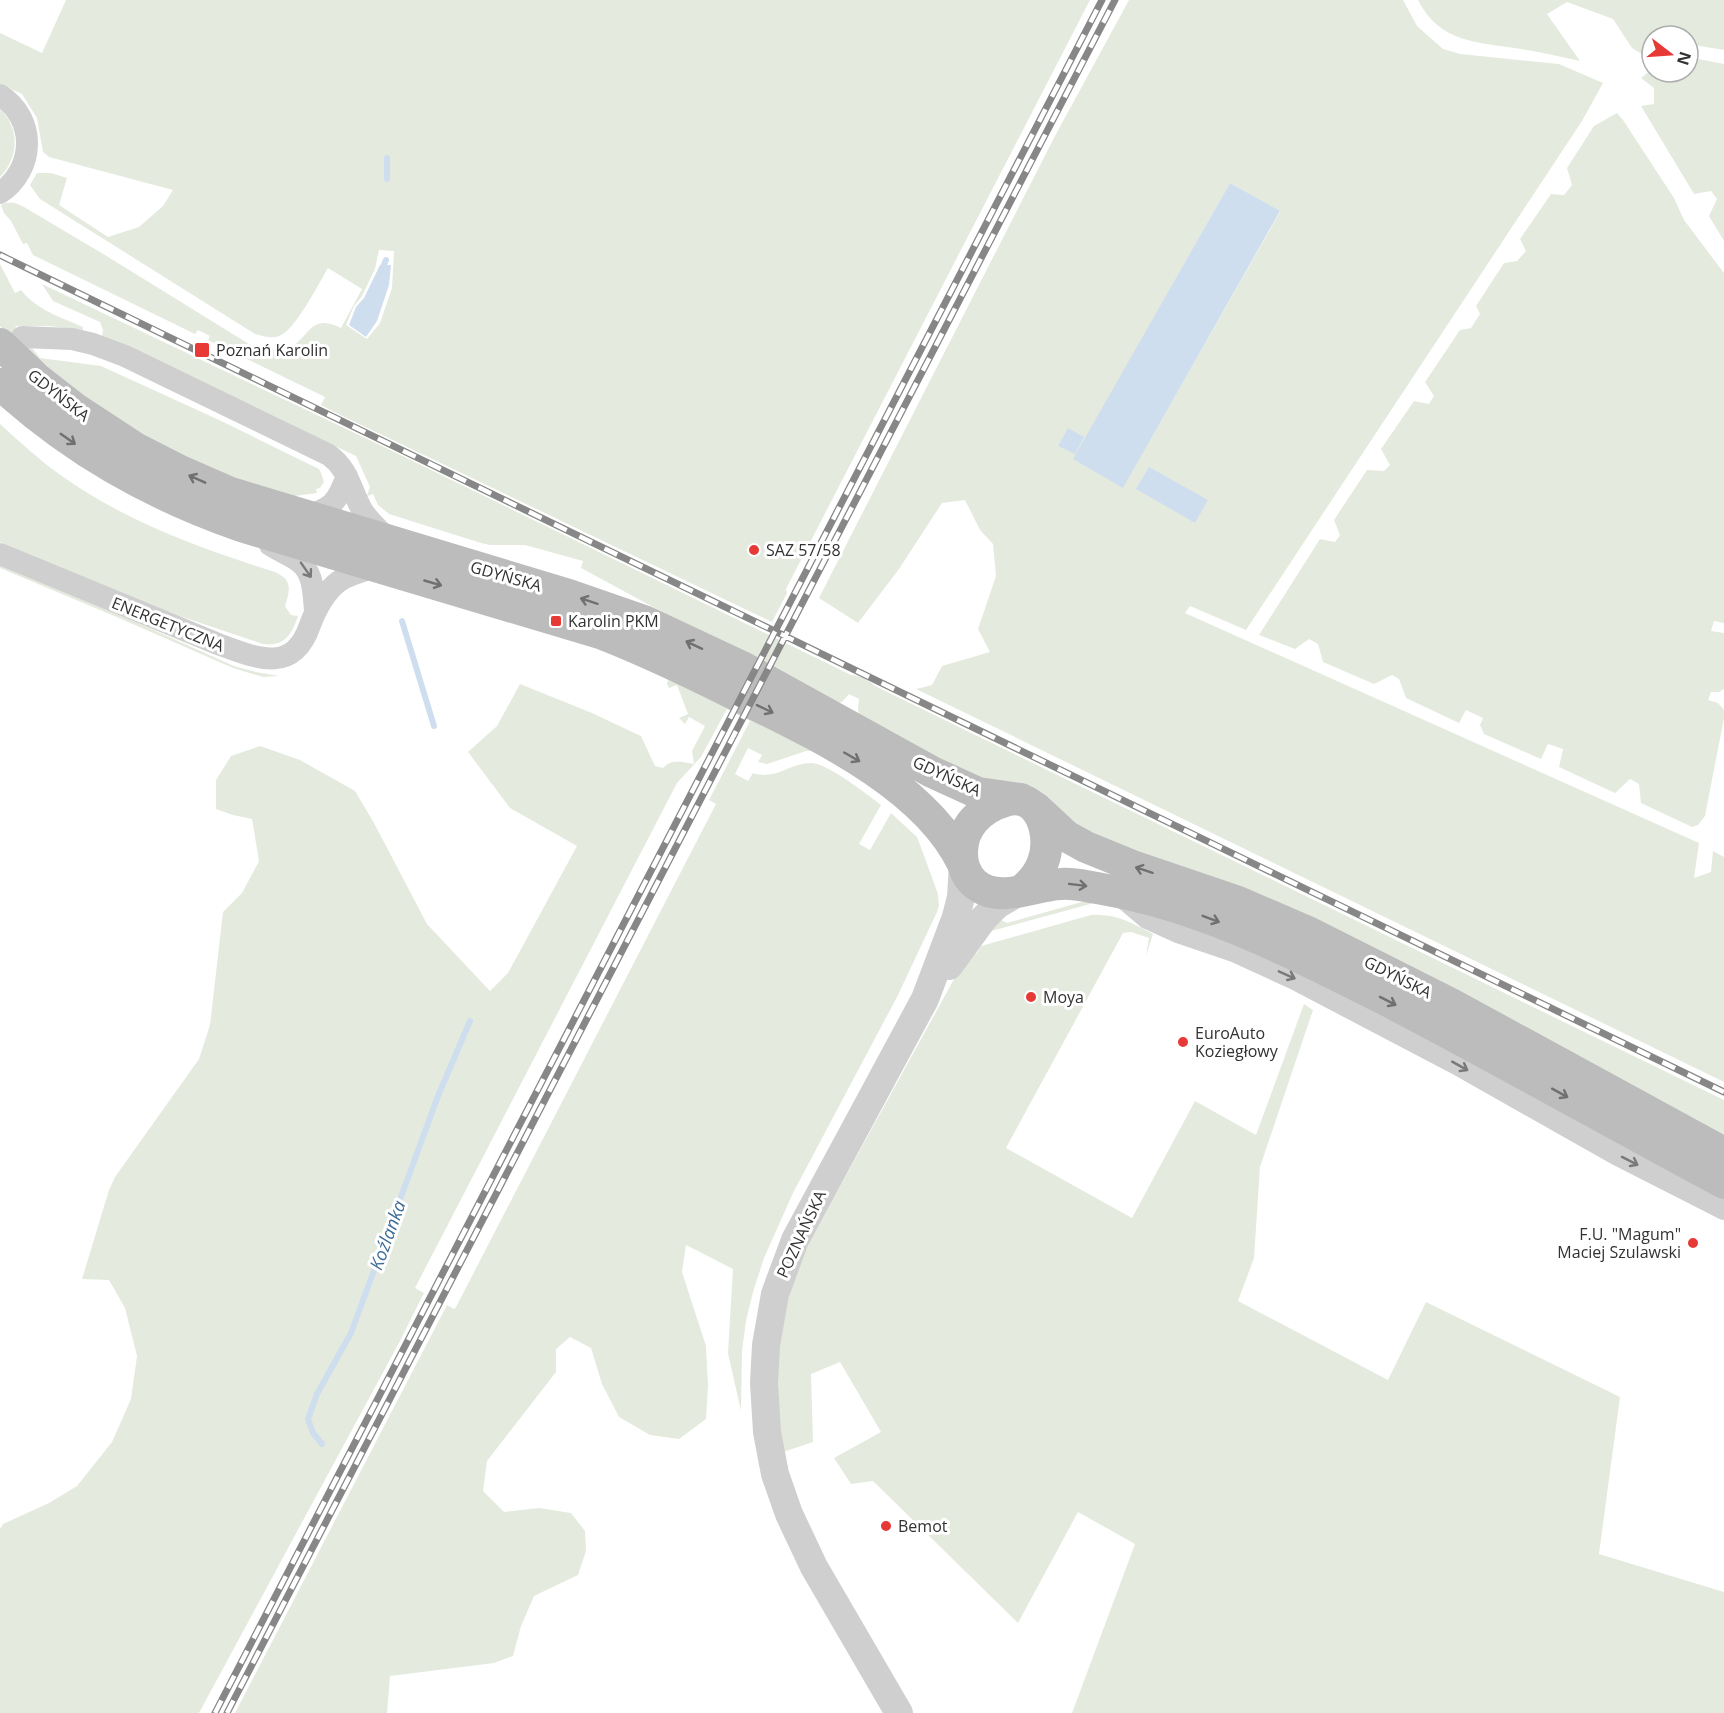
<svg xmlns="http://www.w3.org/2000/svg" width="1724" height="1713" font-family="'Open Sans',sans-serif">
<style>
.green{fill:#e4ebde;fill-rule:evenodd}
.water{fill:#cedeee}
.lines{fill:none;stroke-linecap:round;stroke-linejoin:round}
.stream{stroke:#cedeee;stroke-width:6}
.minor{stroke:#cfcfcf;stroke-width:22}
.tertiary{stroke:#cfcfcf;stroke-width:28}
.secondary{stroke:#bcbcbc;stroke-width:32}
.rail-casing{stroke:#878787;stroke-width:7}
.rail{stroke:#fff;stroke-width:4.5;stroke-dasharray:14;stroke-linecap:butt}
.oneway{stroke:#707070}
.oneway2{stroke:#797979}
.poi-dot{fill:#e73936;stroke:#fff;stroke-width:2}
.labels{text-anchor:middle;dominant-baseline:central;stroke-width:6;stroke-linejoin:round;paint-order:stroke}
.poi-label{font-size:16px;fill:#323232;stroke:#fff;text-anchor:start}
.street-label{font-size:16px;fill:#323232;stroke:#fff}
.water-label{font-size:18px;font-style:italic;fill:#3e6c96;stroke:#fff}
</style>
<rect width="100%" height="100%" fill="#fff"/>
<path class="green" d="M 66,0 L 1090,0 L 786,589 L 787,593 L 772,622 L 332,411 L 321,405 L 325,397 L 208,340 L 210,336 L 198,330 L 195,334 L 33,255 L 27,243 L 23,244 L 11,221 L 4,213 L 1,205 C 10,200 16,203 24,207 L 105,255 L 249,344 C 261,348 273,353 286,349 C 309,342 308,311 341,328 L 362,289 L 328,268 C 319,283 295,331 279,336 C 271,339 263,336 255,334 L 40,199 L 30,185 L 37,173 L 51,173 L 67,178 L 59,205 L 108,237 L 139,227 L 163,206 L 173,190 L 49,157 L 43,152 L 37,118 L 22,94 L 0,84 L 0,33 L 42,53 ZM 379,250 L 394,251 L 392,288 L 380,323 L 367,339 L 346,325 L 354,306 L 362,296 L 375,269 Z
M 1129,0 L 1403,0 L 1417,26 L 1443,49 L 1460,54 L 1559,64 L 1603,83 L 1582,121 L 1246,630 L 1190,606 L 1185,613 L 1699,843 L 1694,878 L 1711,872 L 1713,851 L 1724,857 L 1724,1082 L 916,689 L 932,685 L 942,666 L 990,652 L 978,629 L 996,576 L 993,544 L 980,530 L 965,500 L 942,503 L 899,569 L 858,623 L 819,598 L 1056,134 ZM 1230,183 L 1280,212 L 1123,487 L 1074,459 Z
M 1418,0 L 1724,0 L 1724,50 L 1688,44 L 1688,36 L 1652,36 L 1652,52 L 1645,56 L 1632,48 L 1613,19 L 1567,2 L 1547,14 L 1580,61 C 1561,57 1541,52 1521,49 C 1479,42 1440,44 1418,0 Z
M 1688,57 L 1724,64 L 1724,241 L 1709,216 L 1717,199 L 1711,191 L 1694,194 L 1641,106 L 1654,104 L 1654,88 L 1641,78 L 1652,69 L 1652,72 L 1688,72 Z
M 0,109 C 20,128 19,158 0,177 Z
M 1617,113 L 1623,120 L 1674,198 L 1684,220 L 1724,273 L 1724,623 L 1714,621 L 1711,631 L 1724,633 L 1724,689 L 1719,692 L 1711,692 L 1708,700 L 1718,703 L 1724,710 L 1724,718 L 1705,816 L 1698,825 L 1692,827 L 1641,803 L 1639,784 L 1630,779 L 1615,793 L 1559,767 L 1563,749 L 1548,744 L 1541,759 L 1484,734 L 1480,725 L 1483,718 L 1466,710 L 1459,723 L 1406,698 L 1399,679 L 1392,675 L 1374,684 L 1323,662 L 1318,644 L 1309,639 L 1295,649 L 1259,635 L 1320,539 L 1335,542 L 1340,535 L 1334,520 L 1367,470 L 1384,471 L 1390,465 L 1381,449 L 1414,401 L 1429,404 L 1434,396 L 1425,382 L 1460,330 L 1471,328 L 1480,314 L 1476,306 L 1504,263 L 1517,261 L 1526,251 L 1520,239 L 1551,194 L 1564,195 L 1572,185 L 1567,168 L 1594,126 Z
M 0,264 L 15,293 L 21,290 C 37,310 60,317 83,327 L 83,330 L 49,326 L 15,326 L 40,358 L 101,366 L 217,419 L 319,469 L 321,473 L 324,482 L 320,488 L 316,489 L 317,493 L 294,496 L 218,474 L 112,420 L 13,340 L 0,326 Z
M 42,284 L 382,446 L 851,675 C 859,675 869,680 875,686 L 1724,1100 L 1724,1141 L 1083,833 L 1049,798 L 1033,787 L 1016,782 L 978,780 L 859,715 L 858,709 L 859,699 L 849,694 L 842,702 L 837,703 L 749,659 L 581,568 L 583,561 L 525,545 L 490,545 L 481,543 L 389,514 L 378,505 L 373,494 L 367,496 L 370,487 L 356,456 L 102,336 L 103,330 L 100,322 L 53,301 Z
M 0,424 C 19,441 38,459 59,474 C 124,521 199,548 275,572 C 293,580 290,590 285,606 L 291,615 L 298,616 C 292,634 285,647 263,644 L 156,608 L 0,542 Z
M 0,566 L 120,615 L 234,666 L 256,672 L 279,676 L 263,677 L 233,668 L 119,618 L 0,568 Z
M 668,680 L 706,694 L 812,751 L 806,751 L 767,764 L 758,762 L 762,755 L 748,748 L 735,774 L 748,781 L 753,773 C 775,781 791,762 812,763 C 828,764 867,794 881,805 L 859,844 L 870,850 L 891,813 L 917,837 L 919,842 L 938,894 L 939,906 L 937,912 L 898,995 L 793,1193 L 764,1258 L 753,1292 L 746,1321 L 742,1351 L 741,1411 L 728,1353 L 733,1269 L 686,1245 L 682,1272 L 706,1346 L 708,1386 L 706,1419 L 679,1439 L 650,1435 L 619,1417 L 602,1384 L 591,1348 L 570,1337 L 556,1349 L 556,1372 L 487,1461 L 483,1491 L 504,1512 L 539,1508 L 571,1513 L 585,1531 L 586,1551 L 578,1575 L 534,1596 L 521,1626 L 513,1656 L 494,1663 L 390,1676 L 387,1713 L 235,1713 L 447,1305 L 454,1309 L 456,1307 L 716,804 L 709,800 L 750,721 L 727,709 L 701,757 L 677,783 L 415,1288 L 424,1293 L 400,1341 L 199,1713 L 0,1713 L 0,1529 L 3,1524 L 49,1503 L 77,1486 L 112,1442 L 131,1399 L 137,1356 L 125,1308 L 109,1280 L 82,1279 L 109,1190 L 115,1177 L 199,1059 L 210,1025 L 223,912 L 242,893 L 259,861 L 252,819 L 233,815 L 216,809 L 216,780 L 231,756 L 260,746 L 300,760 L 355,791 L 374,823 L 427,924 L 490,991 L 508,973 L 577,846 L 510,808 L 468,752 L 497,726 L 520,684 L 592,713 L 641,736 L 655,766 L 663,768 C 672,758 682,762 694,764 L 692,751 L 705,726 L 689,717 L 685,724 L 679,718 L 688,714 L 677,685 L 669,688 L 667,684 Z
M 1085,901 L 1094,903 L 984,933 L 997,918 L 1007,923 Z
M 1091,915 C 1115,913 1132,923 1153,934 L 1146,956 L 1149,938 L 1131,932 L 1123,933 L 1006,1148 L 1132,1218 L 1195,1101 L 1256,1135 L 1304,1004 L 1313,1010 L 1260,1167 L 1254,1258 L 1238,1301 L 1388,1380 L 1426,1302 L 1620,1397 L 1599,1554 L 1724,1592 L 1724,1713 L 1072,1713 L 1135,1544 L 1078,1512 L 1018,1623 L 873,1481 L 851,1484 L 834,1458 L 881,1432 L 840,1362 L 811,1374 L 813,1442 L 783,1452 L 777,1407 L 779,1341 L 785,1308 L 795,1275 L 810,1241 L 970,950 L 976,954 L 981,946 Z"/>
<path class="water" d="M 1230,183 L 1280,211 L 1123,488 L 1073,459 Z
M 380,265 L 391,265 L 389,285 L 377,321 L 366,337 L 349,325 L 356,307 L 364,298 Z
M 1068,428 L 1084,437 L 1075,454 L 1058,446 Z
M 1149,467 L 1208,500 L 1195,523 L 1136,489 Z"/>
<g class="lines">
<path class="stream" d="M 387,158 L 387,179
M 381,272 L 386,260
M 402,621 L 434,726
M 322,1444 L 313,1433 L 308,1419 L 317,1394 L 351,1333 L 438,1096 L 470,1021"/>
<path class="minor" d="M 0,95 C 37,119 35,169 0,193
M 22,337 L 72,339 L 93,344 L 125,356 L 329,455 C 348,469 350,487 361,508 C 367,520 381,531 390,541
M 304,516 C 333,509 337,502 347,476
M 270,545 C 278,550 287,554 295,559 C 314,570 313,590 315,610
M 0,554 L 218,644 C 256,658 293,675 310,625 C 316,609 324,593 338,582 C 349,574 363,571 377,567
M 1120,895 L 1147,918 L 1178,932 L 1234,951 L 1295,979 L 1457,1064 L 1616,1154 L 1724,1209"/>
<path class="tertiary" d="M 949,966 L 984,918 L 997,905 L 1021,891
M 899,1713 L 814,1567 L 789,1514 L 775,1474 L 767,1432 L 764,1383 L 766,1345 L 775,1294 L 795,1240 L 925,999 L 956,917 L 961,897 L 963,864"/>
<path class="secondary" d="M 0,344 L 36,378 L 77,410 L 135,448 L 180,471 L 228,492 L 254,500 L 569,595 L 644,621 L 744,668 L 932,772 L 978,793 L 1021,799
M 0,384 C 72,450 150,494 241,526 L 603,634 C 654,654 703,678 752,703 C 825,739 927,788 963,864
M 1036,808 L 1066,836 L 1086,847 L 1135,867 L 1238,902 L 1310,933 L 1451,1004 L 1724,1153
M 1021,891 C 1031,883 1039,874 1043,862 C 1053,837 1041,790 1005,801 C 994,804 982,811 974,820 C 959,837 957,867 974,883 C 999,905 1032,885 1061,884 C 1073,883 1085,886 1097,888 C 1132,894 1167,903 1200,915 C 1265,938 1326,970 1388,1001 C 1501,1060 1612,1123 1724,1183"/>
<defs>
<path id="rail" d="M 0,255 L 1724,1092
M 215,1713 L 1102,0
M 227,1713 L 1115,0"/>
</defs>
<use href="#rail" class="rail-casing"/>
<use href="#rail" class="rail"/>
</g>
<defs><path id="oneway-shaft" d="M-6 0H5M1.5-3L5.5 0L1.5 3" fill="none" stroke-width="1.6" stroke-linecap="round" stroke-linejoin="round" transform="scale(1.5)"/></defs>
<g class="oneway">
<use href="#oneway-shaft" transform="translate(68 439) rotate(35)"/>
<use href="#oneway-shaft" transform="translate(197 479) rotate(-156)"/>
<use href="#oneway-shaft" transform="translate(433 583) rotate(16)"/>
<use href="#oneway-shaft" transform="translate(589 601) rotate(-162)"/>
<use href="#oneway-shaft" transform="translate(694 645) rotate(-155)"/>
<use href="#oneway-shaft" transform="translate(765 709) rotate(26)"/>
<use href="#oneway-shaft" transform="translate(852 757) rotate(30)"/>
<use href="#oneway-shaft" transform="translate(1144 870) rotate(-162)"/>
<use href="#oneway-shaft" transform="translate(1078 885) rotate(7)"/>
<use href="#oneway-shaft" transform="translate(1211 919) rotate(21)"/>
<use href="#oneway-shaft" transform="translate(1388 1001) rotate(27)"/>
<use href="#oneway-shaft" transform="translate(1560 1093) rotate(29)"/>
</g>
<g class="oneway2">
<use href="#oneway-shaft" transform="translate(306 570) rotate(55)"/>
<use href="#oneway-shaft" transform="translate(1287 975) rotate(24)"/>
<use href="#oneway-shaft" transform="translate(1460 1066) rotate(29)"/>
<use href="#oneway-shaft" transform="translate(1630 1161) rotate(27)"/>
</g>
<g class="poi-dot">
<rect x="194" y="342" width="16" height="16" rx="3"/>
<circle cx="754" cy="550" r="6"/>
<rect x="550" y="615" width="12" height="12" rx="3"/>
<circle cx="1031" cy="997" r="6"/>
<circle cx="1183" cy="1042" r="6"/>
<circle cx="1693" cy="1243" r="6"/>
<circle cx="886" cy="1526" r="6"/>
</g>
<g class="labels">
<g class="poi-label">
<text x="216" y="350">Poznań Karolin</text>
<text x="766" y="550">SAZ 57/58</text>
<text x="568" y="621">Karolin PKM</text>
<text x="1043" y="997">Moya</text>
<text x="1195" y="1033">EuroAuto<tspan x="1195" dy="18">Koziegłowy</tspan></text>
<text x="1681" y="1234" text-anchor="end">F.U. "Magum"<tspan x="1681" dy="18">Maciej Szulawski</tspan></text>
<text x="898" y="1526">Bemot</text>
</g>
<g class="street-label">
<text transform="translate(59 395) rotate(38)">GDYŃSKA</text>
<text transform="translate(506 576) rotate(16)">GDYŃSKA</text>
<text transform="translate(168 624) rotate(22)">ENERGETYCZNA</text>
<text transform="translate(947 776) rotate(25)">GDYŃSKA</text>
<text transform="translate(1398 977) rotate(27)">GDYŃSKA</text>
<text transform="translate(801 1234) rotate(-65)">POZNAŃSKA</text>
</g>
<g class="water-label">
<text transform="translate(387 1235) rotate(-70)">Koźlanka</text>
</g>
</g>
<g transform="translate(1670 54) rotate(107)"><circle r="28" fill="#ffffff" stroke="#adadad" stroke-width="1.5"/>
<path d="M0-4.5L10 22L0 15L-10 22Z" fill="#e73936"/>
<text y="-9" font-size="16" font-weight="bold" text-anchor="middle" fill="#323232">N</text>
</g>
</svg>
